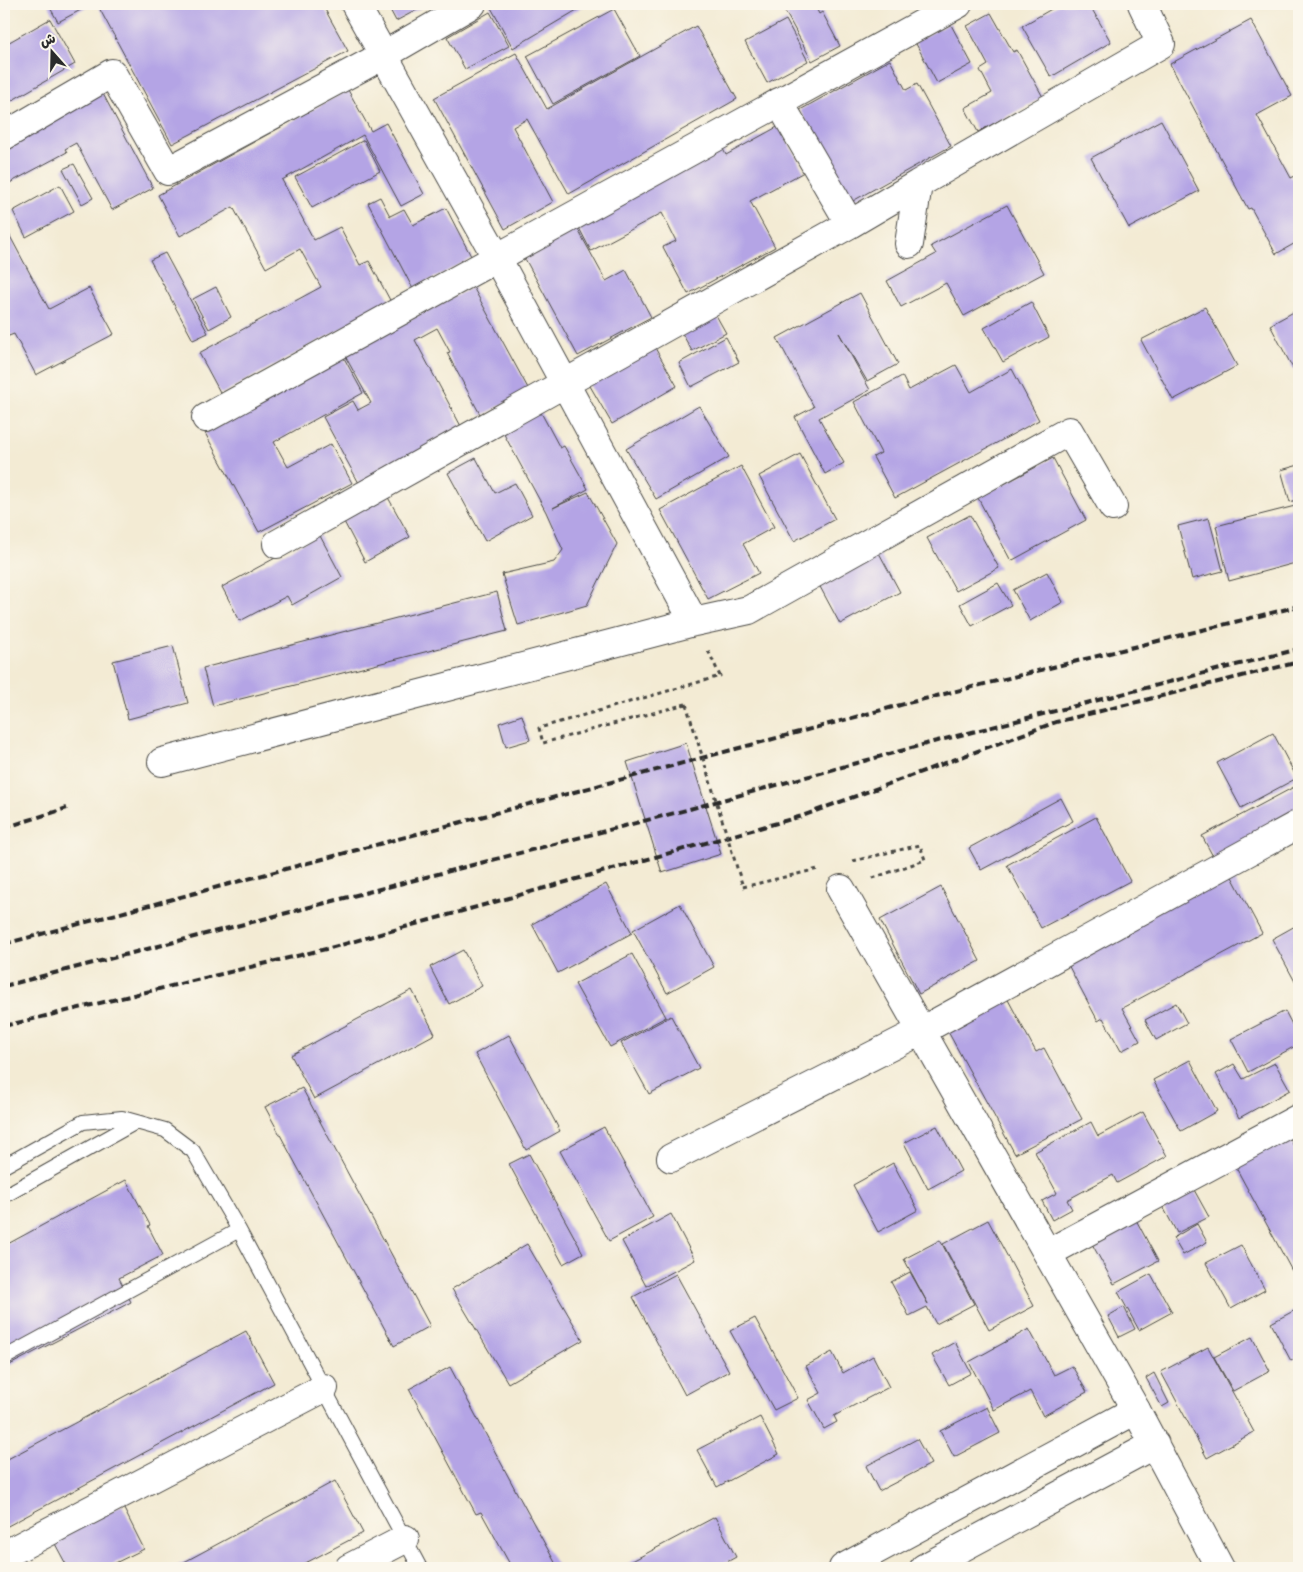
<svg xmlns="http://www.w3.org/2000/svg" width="1303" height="1572" font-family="Kalam,'Playpen Sans Arabic',sans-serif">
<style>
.building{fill:#b4a4e5}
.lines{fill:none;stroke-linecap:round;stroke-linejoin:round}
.service-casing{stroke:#494844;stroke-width:16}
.minor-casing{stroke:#494844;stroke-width:30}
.secondary-casing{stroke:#494844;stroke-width:30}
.path{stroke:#494844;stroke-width:3;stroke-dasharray:4 4;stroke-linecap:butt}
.service{stroke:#fff;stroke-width:14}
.minor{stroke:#fff;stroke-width:28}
.secondary{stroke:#fff;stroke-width:28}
.rail{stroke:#2b2b2b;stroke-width:4;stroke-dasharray:8 4;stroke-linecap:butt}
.path-bridge{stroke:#494844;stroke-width:3;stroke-dasharray:4 4;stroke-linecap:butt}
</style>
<rect width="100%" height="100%" fill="#fbf7ec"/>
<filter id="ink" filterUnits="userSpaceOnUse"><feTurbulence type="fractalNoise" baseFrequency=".02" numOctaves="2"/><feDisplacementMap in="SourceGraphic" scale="10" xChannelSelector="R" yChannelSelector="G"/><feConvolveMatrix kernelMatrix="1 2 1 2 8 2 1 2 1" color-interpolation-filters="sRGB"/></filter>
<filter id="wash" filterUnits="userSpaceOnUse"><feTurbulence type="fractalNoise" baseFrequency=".0096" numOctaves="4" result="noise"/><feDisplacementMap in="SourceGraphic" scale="20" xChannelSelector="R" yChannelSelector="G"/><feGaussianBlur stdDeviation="1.12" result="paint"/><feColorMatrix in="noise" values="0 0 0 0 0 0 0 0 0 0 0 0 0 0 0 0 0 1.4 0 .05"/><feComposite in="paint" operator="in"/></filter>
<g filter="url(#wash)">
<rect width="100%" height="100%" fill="#f3ebd4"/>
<g id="blocks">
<path class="building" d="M 48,4 L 92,4 L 58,22 Z
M 97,4 L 322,4 L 348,51 L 172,144 Z
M 387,4 L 428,4 L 396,21 Z
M 489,4 L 587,4 L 513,48 Z
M 781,4 L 814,4 L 819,14 L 822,12 L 840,46 L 812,61 Z
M 1060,4 L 1089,4 L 1111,42 L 1051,77 L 1022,26 Z
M 614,9 L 640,56 L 553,104 L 527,56 Z
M 490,12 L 509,46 L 465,69 L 447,37 Z
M 991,13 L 1013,52 L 1017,50 L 1043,97 L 978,132 L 965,108 L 992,93 L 980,70 L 988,65 L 967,26 Z
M 50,19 L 75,64 L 4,105 L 4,45 Z
M 786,20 L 808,61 L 767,83 L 745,42 Z
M 1251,20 L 1292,96 L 1257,115 L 1291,178 L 1299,174 L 1299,241 L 1276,254 L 1251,208 L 1248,209 L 1170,64 Z
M 950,23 L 972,64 L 937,83 L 915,42 Z
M 696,26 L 737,99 L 569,194 L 527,119 L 513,127 L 553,202 L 505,229 L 434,98 L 516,53 L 547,109 Z
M 890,60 L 906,90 L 917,84 L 951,146 L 851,202 L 800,110 Z
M 348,90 L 371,131 L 386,123 L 424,194 L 401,206 L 363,135 L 282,180 L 314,240 L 340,227 L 360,265 L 369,261 L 391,302 L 221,394 L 199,353 L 321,287 L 300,249 L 266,268 L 233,207 L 180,236 L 158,195 Z
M 102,92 L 153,188 L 112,210 L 76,143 L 65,149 L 67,152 L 4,186 L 4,145 Z
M 1161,120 L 1199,191 L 1129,228 L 1091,158 Z
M 779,126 L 804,172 L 750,201 L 775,247 L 688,294 L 663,247 L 676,241 L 662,213 L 591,251 L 577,224 L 722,147 L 726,155 Z
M 364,140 L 380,171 L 312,208 L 295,177 Z
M 74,164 L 93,198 L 82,204 L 63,169 Z
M 60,185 L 74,211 L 26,237 L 13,211 Z
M 380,197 L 390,216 L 404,209 L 413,225 L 446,208 L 472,258 L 413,289 L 368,203 Z
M 1007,205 L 1044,273 L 964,316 L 946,283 L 901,307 L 887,281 L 936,254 L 931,246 Z
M 4,225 L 49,309 L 89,288 L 114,334 L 36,375 L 14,334 L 6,337 L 4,333 Z
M 576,226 L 606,281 L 626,270 L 651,317 L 578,356 L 523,255 Z
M 165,253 L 208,333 L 193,340 L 150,260 Z
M 216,287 L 231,317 L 209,329 L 193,299 Z
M 473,287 L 529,390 L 481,416 L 447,353 L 450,352 L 437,328 L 415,340 L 463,430 L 360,485 L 323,417 L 353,401 L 358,410 L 371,403 L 344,354 Z
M 860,293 L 898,364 L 867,381 L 839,333 L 870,390 L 819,418 L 844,463 L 825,474 L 795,417 L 814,407 L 777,338 Z
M 1031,302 L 1049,337 L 1003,362 L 984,328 Z
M 1205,307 L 1237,366 L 1173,400 L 1141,340 Z
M 712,308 L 726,333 L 692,351 L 678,326 Z
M 1299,309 L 1299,380 L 1270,325 Z
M 726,337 L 739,362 L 691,387 L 679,363 Z
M 651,341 L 677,386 L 612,424 L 586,379 Z
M 344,358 L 363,393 L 274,442 L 288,467 L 331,444 L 352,483 L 259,532 L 205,433 Z
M 956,365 L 971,392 L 1012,369 L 1039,420 L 895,498 L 873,457 L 881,453 L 854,402 L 902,376 L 909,390 Z
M 537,405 L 560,448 L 564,446 L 588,489 L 553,508 L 588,492 L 617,544 L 587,605 L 518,625 L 502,574 L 554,562 L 563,550 L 546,512 L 499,425 Z
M 699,406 L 729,457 L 656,499 L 626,449 Z
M 800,454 L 835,519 L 794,541 L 759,476 Z
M 476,458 L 495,493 L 515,483 L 532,515 L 485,541 L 448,473 Z
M 1053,458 L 1086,520 L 1011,561 L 978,498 Z
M 1299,465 L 1299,499 L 1290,502 L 1281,470 Z
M 741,466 L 774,527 L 743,544 L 759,573 L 708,599 L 660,510 Z
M 385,492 L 410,537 L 365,562 L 341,516 Z
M 1299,505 L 1299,562 L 1229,581 L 1216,526 Z
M 970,515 L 999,568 L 956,591 L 927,538 Z
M 1209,518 L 1223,571 L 1192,579 L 1178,526 Z
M 319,534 L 342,577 L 292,605 L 287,596 L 240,621 L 222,587 Z
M 878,551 L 900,592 L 840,624 L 818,583 Z
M 1047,572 L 1063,602 L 1030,621 L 1013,590 Z
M 998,583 L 1011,605 L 972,626 L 960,604 Z
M 497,592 L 507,631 L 213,706 L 203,668 Z
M 173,646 L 188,703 L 128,719 L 113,661 Z
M 522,715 L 530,740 L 506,747 L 499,723 Z
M 1273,733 L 1297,778 L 1241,808 L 1217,763 Z
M 686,743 L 721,854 L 662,873 L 627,762 Z
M 1294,787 L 1299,796 L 1299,818 L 1216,862 L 1202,836 Z
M 1061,798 L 1073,821 L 981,870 L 969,848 Z
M 1096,817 L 1130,881 L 1041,928 L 1007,865 Z
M 1229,871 L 1262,933 L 1122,1008 L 1140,1041 L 1121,1051 L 1103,1018 L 1098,1021 L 1066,961 Z
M 606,884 L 632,933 L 558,973 L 532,924 Z
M 941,887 L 980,961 L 919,994 L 880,920 Z
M 680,904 L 714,967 L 667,993 L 633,930 Z
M 1297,925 L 1299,930 L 1299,989 L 1272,939 Z
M 463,950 L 482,986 L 449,1004 L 430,967 Z
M 632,954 L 666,1017 L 610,1047 L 575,984 Z
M 412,990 L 435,1034 L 314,1099 L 291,1055 Z
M 1006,996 L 1036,1052 L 1044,1048 L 1082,1119 L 1015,1154 L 946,1028 Z
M 1176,1003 L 1187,1023 L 1156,1040 L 1145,1020 Z
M 1285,1011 L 1299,1038 L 1299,1044 L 1248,1072 L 1231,1039 Z
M 671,1016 L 699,1068 L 649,1094 L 621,1043 Z
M 509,1035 L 560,1131 L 526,1150 L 475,1054 Z
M 1190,1060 L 1217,1111 L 1181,1131 L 1153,1080 Z
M 1275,1063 L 1290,1090 L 1239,1118 L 1216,1074 L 1234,1064 L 1243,1079 Z
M 302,1088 L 430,1326 L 394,1346 L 265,1107 Z
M 1143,1112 L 1167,1156 L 1117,1183 L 1113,1175 L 1067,1200 L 1072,1209 L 1052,1220 L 1042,1201 L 1057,1193 L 1035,1152 L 1091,1122 L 1098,1136 Z
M 937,1126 L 961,1171 L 928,1189 L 904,1143 Z
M 604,1127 L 653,1217 L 609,1241 L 560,1151 Z
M 1288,1135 L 1299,1156 L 1299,1267 L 1292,1271 L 1234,1164 Z
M 529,1154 L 583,1253 L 563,1264 L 509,1164 Z
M 893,1163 L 918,1210 L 878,1232 L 853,1185 Z
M 126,1180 L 150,1225 L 148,1226 L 163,1255 L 119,1278 L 131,1302 L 4,1368 L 4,1246 Z
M 1193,1188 L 1209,1217 L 1177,1233 L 1162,1205 Z
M 671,1214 L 695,1260 L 646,1286 L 622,1241 Z
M 1135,1218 L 1158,1261 L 1114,1284 L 1091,1242 Z
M 988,1220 L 1034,1306 L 989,1330 L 943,1244 Z
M 1197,1224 L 1207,1242 L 1183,1255 L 1173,1238 Z
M 940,1240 L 974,1304 L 936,1324 L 927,1307 L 909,1316 L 891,1282 L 910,1272 L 928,1304 L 904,1259 Z
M 527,1244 L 583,1340 L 508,1383 L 452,1289 Z
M 1241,1245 L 1265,1290 L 1231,1309 L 1206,1263 Z
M 676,1274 L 729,1371 L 685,1395 L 633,1297 Z
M 1151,1274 L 1172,1312 L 1139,1330 L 1118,1292 Z
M 1124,1307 L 1135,1329 L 1119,1337 L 1108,1316 Z
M 1299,1308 L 1299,1356 L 1291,1361 L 1271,1323 Z
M 755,1318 L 798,1398 L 774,1410 L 730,1331 Z
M 1029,1329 L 1054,1375 L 1072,1366 L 1087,1392 L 1043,1416 L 1030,1391 L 994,1410 L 969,1362 Z
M 246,1331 L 274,1383 L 4,1528 L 4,1461 Z
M 1252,1337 L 1270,1371 L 1233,1391 L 1214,1357 Z
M 955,1342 L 971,1373 L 949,1385 L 932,1355 Z
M 1208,1347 L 1254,1432 L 1207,1458 L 1161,1372 Z
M 832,1352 L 843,1373 L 873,1356 L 889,1387 L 834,1416 L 837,1422 L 824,1429 L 808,1400 L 821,1393 L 806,1366 Z
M 450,1367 L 517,1493 L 558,1568 L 512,1568 L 481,1512 L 476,1514 L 409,1389 Z
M 1154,1373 L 1169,1403 L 1162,1407 L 1146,1378 Z
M 987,1407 L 1000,1433 L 954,1457 L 940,1431 Z
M 760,1417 L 779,1454 L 717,1487 L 697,1450 Z
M 917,1439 L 931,1464 L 879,1491 L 866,1466 Z
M 335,1481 L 363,1533 L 296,1568 L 173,1568 Z
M 122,1505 L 144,1549 L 105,1568 L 68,1568 L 53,1540 Z
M 715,1517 L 736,1557 L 716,1568 L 619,1568 Z"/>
</g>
</g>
<g filter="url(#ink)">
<use href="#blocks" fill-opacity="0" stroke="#494844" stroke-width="1"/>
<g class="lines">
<defs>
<path id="service" d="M 4,1166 L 83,1122 L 122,1118 L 165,1130 L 193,1151 L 239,1230 L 420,1568
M 4,1196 L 136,1122
M 4,1358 L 239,1230"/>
<path id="minor" d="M 355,4 L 497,258 L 694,622
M 779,102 L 850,224 L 918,184
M 4,136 L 112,73 L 168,171 L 384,55 L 472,4
M 909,244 L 918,184 L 1161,44 L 1142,4
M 206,418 L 958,4
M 277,544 L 850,224
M 162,762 L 694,622 L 749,610 L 1069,431 L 1113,507
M 841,889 L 1136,1410
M 671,1158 L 923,1030 L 1299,824
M 1048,1253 L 1299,1118
M 4,1555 L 324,1388
M 349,1568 L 405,1539"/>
<path id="secondary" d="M 843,1568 L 1136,1410 L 1220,1568
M 924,1568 L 1155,1444"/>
</defs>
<use href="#service" class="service-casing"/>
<use href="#minor" class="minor-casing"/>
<use href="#secondary" class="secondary-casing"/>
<path class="path" d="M 686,704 L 543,743 L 539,728 L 720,676 L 707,648
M 853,861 L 920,845 L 925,860 L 870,879
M 743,887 L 818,869"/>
<use href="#service" class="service"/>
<use href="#minor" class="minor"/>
<use href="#secondary" class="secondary"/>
<path class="rail" d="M 4,828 L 67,808
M 4,944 L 908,703 L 1299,606
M 4,986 L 686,810 L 933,742 L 1299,649
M 4,1026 L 330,948 L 802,816 L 1056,722 L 1299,662"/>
<path class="path-bridge" d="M 686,704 L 743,887"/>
</g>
</g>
<rect width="1303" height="1572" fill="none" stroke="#fbf7ec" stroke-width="20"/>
<g transform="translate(52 52) rotate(340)" stroke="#fbf7ec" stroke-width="4" paint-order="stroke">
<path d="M0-4L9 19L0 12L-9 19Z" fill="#2b2b2b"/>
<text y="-8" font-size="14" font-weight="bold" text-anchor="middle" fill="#2b2b2b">ش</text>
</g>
</svg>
